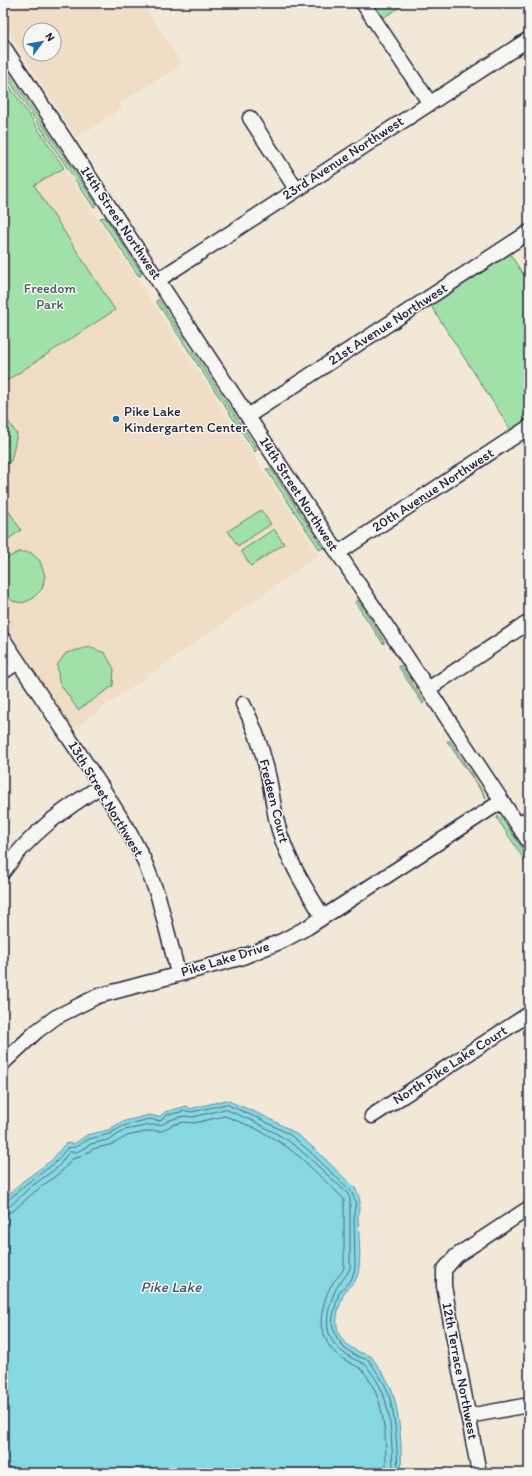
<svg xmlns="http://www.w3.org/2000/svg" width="532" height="1476" font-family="Itim,sans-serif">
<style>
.built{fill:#efdec5;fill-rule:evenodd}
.green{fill:#a1e0a8;stroke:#628172}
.water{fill:#87d8e2;stroke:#5f8f9f}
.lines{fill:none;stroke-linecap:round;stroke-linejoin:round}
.shore{stroke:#4a6b7e;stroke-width:1}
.minor-casing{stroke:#22223b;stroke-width:17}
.minor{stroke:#f6f6f2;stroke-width:14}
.poi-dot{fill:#1f6fb2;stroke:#f6f6f2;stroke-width:1.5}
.labels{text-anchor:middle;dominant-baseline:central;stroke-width:3;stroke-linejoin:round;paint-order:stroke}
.street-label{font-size:14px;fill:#22223b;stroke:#f6f6f2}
.park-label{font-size:14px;fill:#485b5c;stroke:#f6f6f2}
.poi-label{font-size:14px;fill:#22223b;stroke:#f6f6f2;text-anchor:start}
.water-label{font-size:15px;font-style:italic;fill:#40596d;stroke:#f6f6f2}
</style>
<rect width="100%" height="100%" fill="#f2e8d8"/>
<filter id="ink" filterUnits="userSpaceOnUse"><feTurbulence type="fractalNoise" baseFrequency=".025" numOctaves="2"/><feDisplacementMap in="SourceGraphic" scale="8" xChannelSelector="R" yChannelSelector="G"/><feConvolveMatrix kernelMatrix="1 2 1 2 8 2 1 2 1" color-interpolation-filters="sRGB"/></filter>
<g filter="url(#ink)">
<path class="built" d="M 26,3 L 142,3 L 182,64 L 120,103 L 122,108 L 76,138 L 3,24 L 3,21 L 6,19 L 7,16 L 11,14 L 11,12 ZM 30,30 L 54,30 L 54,54 L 30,54 Z
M 64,168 L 319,555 L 73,729 L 3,623 L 3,383 L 115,310 L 34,185 Z"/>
<path class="green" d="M 372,3 L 406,3 L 383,18 Z
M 3,65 L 96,204 L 94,208 L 3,71 Z
M 3,76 L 64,168 L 34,185 L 115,310 L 3,383 Z
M 105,217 L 140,271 L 141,276 L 138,275 L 100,218 Z
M 510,254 L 529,283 L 529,418 L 511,430 L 431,306 Z
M 158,299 L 257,449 L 255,452 L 156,301 Z
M 3,414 L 17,434 L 11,461 L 3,466 Z
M 266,469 L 271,469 L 323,548 L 320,550 Z
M 8,510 L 21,530 L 3,543 L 3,514 Z
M 261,510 L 271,524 L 238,546 L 228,531 Z
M 274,529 L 284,544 L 251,566 L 241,551 Z
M 19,552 L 30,552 L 40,561 L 45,576 L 42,589 L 32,599 L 23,603 L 12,601 L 3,590 L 3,560 Z
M 358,600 L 384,641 L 384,644 L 382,642 L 355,602 Z
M 89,647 L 105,653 L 114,669 L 113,686 L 78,710 L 59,682 L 57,665 L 66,653 Z
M 398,666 L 401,666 L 424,702 L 423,704 Z
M 447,741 L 450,741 L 485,795 L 486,798 Z
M 498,816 L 503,820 L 529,859 L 529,867 L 497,818 Z"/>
<path class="water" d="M 226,1100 C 248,1109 270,1118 290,1130 C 314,1145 334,1169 355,1188 C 357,1193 360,1197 360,1202 C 360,1206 358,1211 358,1215 C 358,1231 363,1265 356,1279 C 353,1284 347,1287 344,1293 C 342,1297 341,1303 339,1307 C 331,1335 345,1349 371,1356 C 378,1367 387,1378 392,1390 C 400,1416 402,1446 401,1473 L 3,1473 L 3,1200 L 22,1182 L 52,1160 L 65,1144 L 70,1143 L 74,1144 L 87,1135 L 108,1130 L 121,1122 L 149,1115 L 159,1117 L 165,1112 L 187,1106 L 190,1109 Z"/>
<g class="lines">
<path class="shore" d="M 3,1202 L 7,1201 L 25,1185 L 55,1163 L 67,1148 L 75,1147 L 89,1139 L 109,1134 L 123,1126 L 149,1119 L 160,1121 L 167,1115 L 185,1111 L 192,1112 L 226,1104 L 260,1119 L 289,1134 L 308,1150 L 351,1191 L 356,1202 L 354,1213 L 355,1268 L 352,1278 L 339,1293 L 333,1316 L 332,1325 L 337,1338 L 345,1349 L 359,1357 L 369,1360 C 375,1370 384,1381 388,1392 C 396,1418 397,1446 398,1473
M 3,1207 L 10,1206 L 28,1189 L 58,1167 L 69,1152 L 77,1152 L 91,1144 L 111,1139 L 125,1130 L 150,1125 L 161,1125 L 170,1120 L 184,1116 L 193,1117 L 225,1109 L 257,1123 L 286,1139 L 305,1154 L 347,1193 L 350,1198 L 350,1268 C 347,1277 339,1282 335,1291 C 319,1328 328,1350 365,1364 C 372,1373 379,1383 383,1393 C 392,1418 392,1447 393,1473
M 3,1213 L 8,1213 L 14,1210 L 32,1194 L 62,1171 L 72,1159 L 80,1157 L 93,1149 L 113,1144 L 127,1136 L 150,1131 L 162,1131 L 172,1125 L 184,1122 L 194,1123 L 225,1116 L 255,1128 L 283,1144 L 301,1158 L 342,1197 L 344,1200 L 344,1267 C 342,1274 336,1278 332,1284 C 326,1293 321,1312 321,1323 C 321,1328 323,1332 325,1337 C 331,1355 345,1360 360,1368 C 365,1371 368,1379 371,1383 C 386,1409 386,1444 386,1473"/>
<defs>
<path id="minor" d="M 363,3 L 429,102
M 3,46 L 529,842
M 250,118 L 296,189
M 158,280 L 529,39
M 248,416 L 529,232
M 338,553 L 529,427
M 3,639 L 101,786 L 128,830 L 143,858 L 158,896 L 178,973
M 3,672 L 18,662
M 428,689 L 529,622
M 243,704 C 254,725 261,746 267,770 C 272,789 273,810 279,830 C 288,861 306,889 323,917
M 518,825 L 529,818
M 3,872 C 29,834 63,810 101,786
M 3,1063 L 37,1031 L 56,1017 L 98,996 L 240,958 L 282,941 L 308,927 L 502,801
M 372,1116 L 529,1014
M 468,1416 L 529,1405
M 479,1473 L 444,1286 L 444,1270 L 456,1256 L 529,1208"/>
</defs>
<use href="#minor" class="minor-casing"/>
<use href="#minor" class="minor"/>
</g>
</g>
<circle class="poi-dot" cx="116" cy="419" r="4"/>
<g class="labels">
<g class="street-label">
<text transform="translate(343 158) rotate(-33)">23rd Avenue Northwest</text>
<text transform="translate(121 223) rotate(56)">14th Street Northwest</text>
<text transform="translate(388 324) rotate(-33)">21st Avenue Northwest</text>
<text transform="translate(433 490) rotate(-33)">20th Avenue Northwest</text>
<text transform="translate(299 494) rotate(57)">14th Street Northwest</text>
<text transform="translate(106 799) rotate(59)">13th Street Northwest</text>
<text transform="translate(274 801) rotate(76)">Fredeen Court</text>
<text transform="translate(225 959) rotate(-17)">Pike Lake Drive</text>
<text transform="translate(450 1065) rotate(-33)">North Pike Lake Court</text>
<text transform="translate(460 1371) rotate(79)">12th Terrace Northwest</text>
</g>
<g class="park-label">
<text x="50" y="288">Freedom<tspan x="50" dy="16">Park</tspan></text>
</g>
<g class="poi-label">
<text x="124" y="411">Pike Lake<tspan x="124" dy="16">Kindergarten Center</tspan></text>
</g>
<g class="water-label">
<text x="171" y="1287">Pike Lake</text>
</g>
</g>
<rect width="532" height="1476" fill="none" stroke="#f6f6f2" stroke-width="16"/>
<rect x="8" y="8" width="516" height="1460" fill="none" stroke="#22223b" stroke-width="1.5" filter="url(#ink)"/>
<g transform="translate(42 42) rotate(58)"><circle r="19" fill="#f6f6f2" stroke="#a1a1a9"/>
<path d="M0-3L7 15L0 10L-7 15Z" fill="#1f6fb2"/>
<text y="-6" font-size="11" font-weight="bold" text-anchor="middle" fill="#22223b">N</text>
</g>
</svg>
